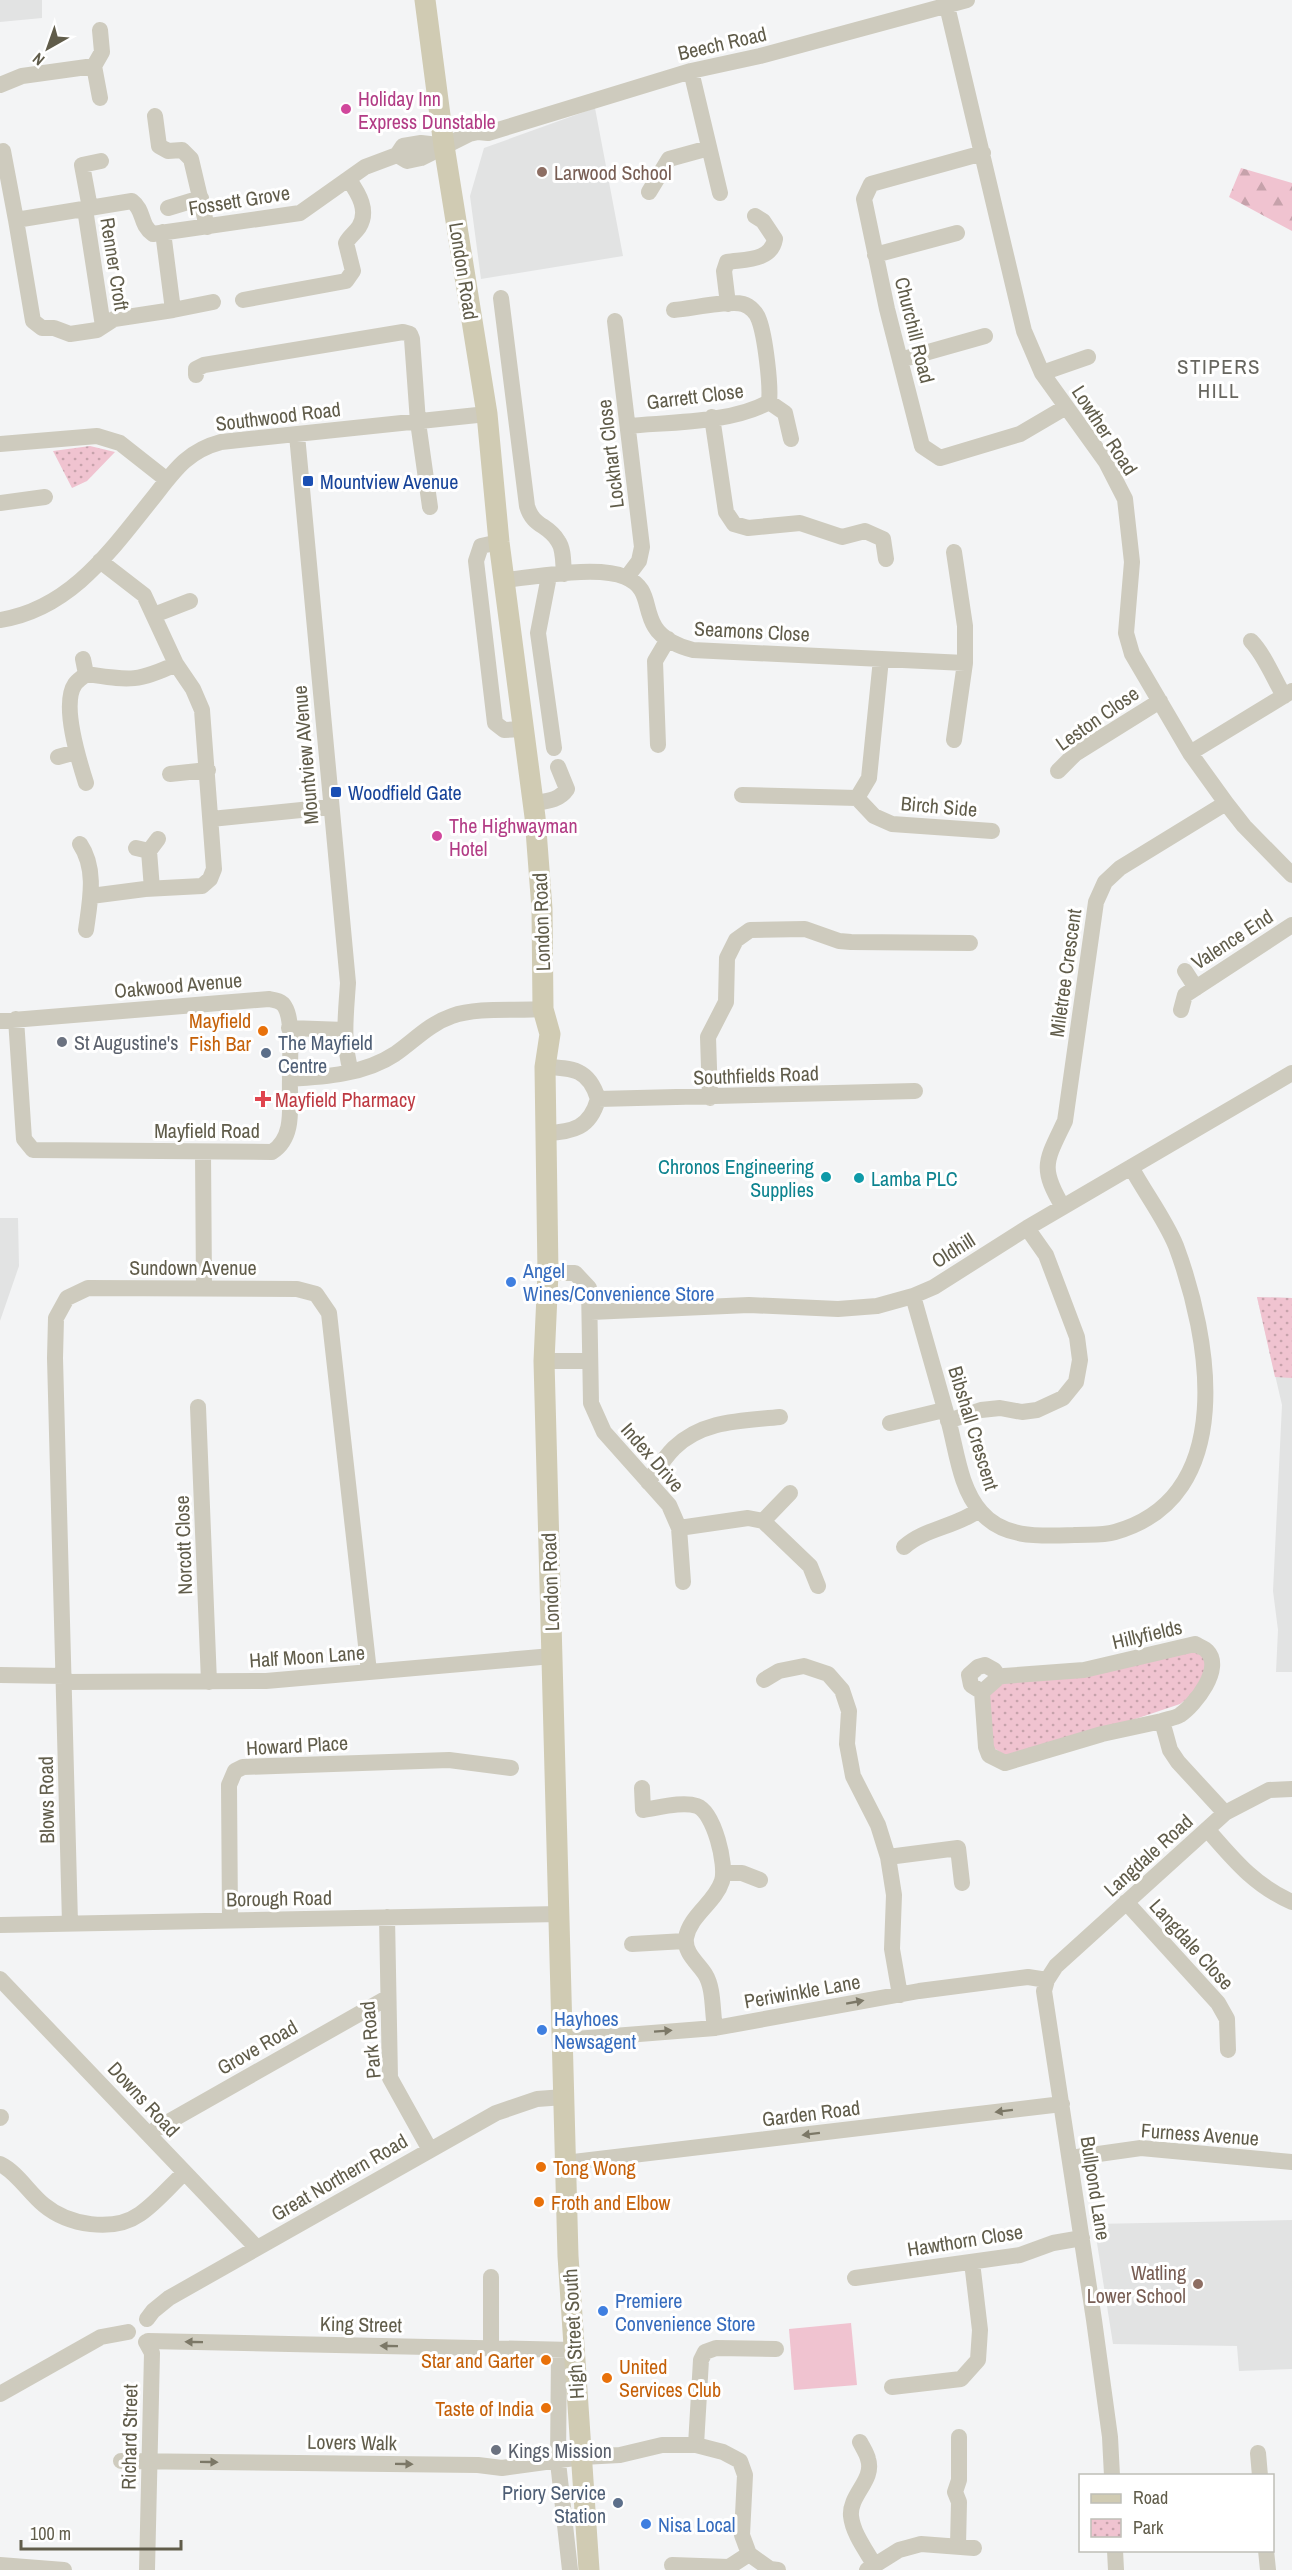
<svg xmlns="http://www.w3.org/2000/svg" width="1292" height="2570" font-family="'Archivo Narrow',sans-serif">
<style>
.education{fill:#e2e3e3}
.grass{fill:#f0c3d0}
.forest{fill:url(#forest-firs)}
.park{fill:url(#park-dots)}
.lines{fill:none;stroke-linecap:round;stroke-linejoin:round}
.minor{stroke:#cecbbe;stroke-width:16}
.major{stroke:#d0cbb3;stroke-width:21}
.oneway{fill:#7c7867}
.hotel-dot{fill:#d1479c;stroke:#fff;stroke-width:2}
.education-dot{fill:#8d6e63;stroke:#fff;stroke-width:2}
.transit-dot{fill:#1a4fb4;stroke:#fff;stroke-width:2}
.food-dot{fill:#e8710a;stroke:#fff;stroke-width:2}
.worship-dot{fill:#6b7280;stroke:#fff;stroke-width:2}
.service-dot{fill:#5c6f8a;stroke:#fff;stroke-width:2}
.health-dot{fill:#e0444e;stroke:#fff;stroke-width:2}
.culture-dot{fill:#0f9aa8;stroke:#fff;stroke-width:2}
.shop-dot{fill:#3f7fe0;stroke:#fff;stroke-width:2}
.labels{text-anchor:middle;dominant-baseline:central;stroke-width:6;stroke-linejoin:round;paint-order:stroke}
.street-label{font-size:20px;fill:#605c4a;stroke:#fff}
.hotel-label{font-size:20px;fill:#b23c85;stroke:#fff;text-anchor:start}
.education-label{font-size:20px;fill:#785e54;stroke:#fff;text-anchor:start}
.transit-label{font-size:20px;fill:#164399;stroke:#fff;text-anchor:start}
.food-label{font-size:20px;fill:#c56008;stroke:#fff;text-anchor:end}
.worship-label{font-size:20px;fill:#5b616d;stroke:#fff;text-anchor:start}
.service-label{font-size:20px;fill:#4e5e75;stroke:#fff;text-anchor:start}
.health-label{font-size:20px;fill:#be3a42;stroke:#fff;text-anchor:start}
.culture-label{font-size:20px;fill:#0d838f;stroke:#fff;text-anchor:end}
.shop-label{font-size:20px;fill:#366cbe;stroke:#fff;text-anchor:start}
.neighbourhood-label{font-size:21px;letter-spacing:1.5px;fill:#67665f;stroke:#fff}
</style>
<defs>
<pattern id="forest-firs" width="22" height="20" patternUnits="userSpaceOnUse" patternTransform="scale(1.5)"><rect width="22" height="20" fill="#f0c3d0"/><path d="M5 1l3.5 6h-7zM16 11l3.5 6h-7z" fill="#c6a2ab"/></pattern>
<pattern id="park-dots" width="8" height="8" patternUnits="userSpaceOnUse" patternTransform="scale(1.5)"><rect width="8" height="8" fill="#f0c3d0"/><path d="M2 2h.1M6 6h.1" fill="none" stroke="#c6a2ab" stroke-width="1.8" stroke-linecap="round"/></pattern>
</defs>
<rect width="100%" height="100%" fill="#f3f4f5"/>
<path class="education" d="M 0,0 L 42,0 L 42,18 L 0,22 Z
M 595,108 L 623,256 L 481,279 L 470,196 L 484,148 Z
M 0,1218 L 18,1218 L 19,1266 L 0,1321 Z
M 1257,1297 L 1292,1298 L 1292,1672 L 1276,1672 L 1278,1630 L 1273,1591 L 1282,1405 Z
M 1292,2220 L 1292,2369 L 1239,2371 L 1237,2346 L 1113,2344 L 1094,2224 Z"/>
<path class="grass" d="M 851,2323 L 857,2385 L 794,2390 L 789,2329 Z"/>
<path class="forest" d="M 1241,168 L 1292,183 L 1292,231 L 1229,197 Z"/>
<path class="park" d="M 90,446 L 115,452 L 87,481 L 72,488 L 53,451 Z
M 1257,1297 L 1292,1298 L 1292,1378 L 1275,1377 Z
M 1193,1650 L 1202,1655 L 1207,1667 L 1192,1695 L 1180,1704 L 1061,1744 L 1009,1758 L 991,1746 L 989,1692 L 996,1684 Z"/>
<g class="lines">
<path class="minor" d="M 947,6 L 1024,331 L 1042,373 L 1106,462 L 1125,499 L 1132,562 L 1126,633 L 1132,654 L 1190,753 L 1226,803 L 1244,826 L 1292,875
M 691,71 L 720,193
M 0,85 L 22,76 L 94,66
M 100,98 L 94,66 L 102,52 L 100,30
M 155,116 L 159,146 L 168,151 L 182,150 L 191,159 L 207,227
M 3,151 L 16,220 L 132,201 C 145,211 139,224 153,234 L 300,213 L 365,167 L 397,155 L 403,146 L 421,143 L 447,146
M 983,153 L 871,184 L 864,199 L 887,309 L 922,446 L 940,458 L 1020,434 L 1066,407
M 397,155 L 407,161 L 421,158 L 469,134 L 478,132 L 488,133 L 691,71 L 760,56 L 967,0
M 649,192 L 669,159 L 709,148
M 90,208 L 82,165 L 101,161
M 168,208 L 201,198
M 85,209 L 103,326
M 16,220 L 33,321 L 42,328 L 54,328 L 70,334 L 97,330 L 114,319 L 173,310 L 163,232
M 875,255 L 957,233
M 501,298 L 527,506 C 533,527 548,524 558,541 C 564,549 563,564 564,574
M 243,300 L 346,281 L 353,271 L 346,243 C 349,237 355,233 359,227 C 369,211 359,194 349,180
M 728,304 L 724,271 L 727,262 C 746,259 771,261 775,239 L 763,221 L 755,216
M 173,310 L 213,302
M 615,321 L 642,547 L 639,561 L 627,577
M 900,360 L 985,336
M 1042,373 L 1088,357
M 196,375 L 196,369 L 204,365 L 403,332 L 410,334 L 412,339 L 418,422 L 430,507
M 769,402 L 785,413 L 791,439
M 712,417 L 726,512 L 734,524 L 748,528 L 800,523 L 842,537 L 865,531 L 883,539 L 886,559
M 628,426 C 670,422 732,423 769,402 C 771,385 765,336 759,320 C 757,313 750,306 743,304 C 729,300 690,309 674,310
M 297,435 L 348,983 C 346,1013 342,1042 351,1071
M 0,444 L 97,436 L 120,443 L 167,480
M 0,503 L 45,497
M 499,542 L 481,546 L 476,561 L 495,723 L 504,730 L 523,729
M 549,576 L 538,633 L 554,748
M 505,580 C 537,577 597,565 625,577 C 651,588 643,608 655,627 C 662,639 680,647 693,650 L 965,663
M 154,615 L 190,601
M 0,620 C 71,609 111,550 153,498 C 174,471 187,451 221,442 L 487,414
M 1251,641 C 1264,654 1274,679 1284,696
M 83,659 L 86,674
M 954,740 L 965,663 L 965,626 L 954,552
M 658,745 L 655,661 L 668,639
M 1190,753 L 1292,691
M 58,757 L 76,752
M 1058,771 L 1075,754 L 1160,701
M 170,774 L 208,770
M 86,783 C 79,761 61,704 75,684 C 78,680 83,677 86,674 C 128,680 136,683 176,664
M 742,795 L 857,798 L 869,778 L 881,659
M 857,798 L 874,816 L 892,824 L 992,831
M 533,803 C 546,801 559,801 567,789 L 558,767
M 211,819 L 331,807
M 80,844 C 97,869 90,901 86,930
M 136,848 L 149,851 L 158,839
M 149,851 L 152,889
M 91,896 L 145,889 L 202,886 L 210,879 L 214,869 L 202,710 L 193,689 L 176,664 L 144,595 L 100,561
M 1185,971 L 1196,988
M 1181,1010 L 1185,995 L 1292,925
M 16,1019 L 24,1139 L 33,1150 L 272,1152 C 296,1137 289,1104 290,1079 C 325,1077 365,1074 395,1054 C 415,1040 429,1024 452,1016 C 477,1007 516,1011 543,1009
M 0,1021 L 269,999 C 275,1000 282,1001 285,1007 C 294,1022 289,1061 290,1079
M 289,1028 L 345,1030
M 545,1067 C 573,1068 589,1069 598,1099 C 590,1128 573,1132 546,1133
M 710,1098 L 708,1037 L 726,1002 L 727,958 L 736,940 L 750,930 L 805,929 L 839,941 L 851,942 L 970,943
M 598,1099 L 915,1091
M 203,1152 L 204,1287
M 1063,1207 C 1039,1167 1046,1161 1065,1121 L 1096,902 L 1105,882 L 1120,868 L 1226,803
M 548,1273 L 575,1273 L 589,1288 L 591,1403 L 604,1432 L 669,1505 L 679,1528 L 683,1582
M 913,1296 C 925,1339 937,1381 949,1423 C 957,1453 960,1488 981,1512 C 1004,1539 1041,1536 1074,1535 C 1087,1534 1102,1536 1115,1532 C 1239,1497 1210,1338 1176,1246 C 1165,1219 1145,1193 1131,1167
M 591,1312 L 749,1305 L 838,1309 L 877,1306 L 913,1296 L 934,1287 L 1027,1228 L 1292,1073
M 544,1361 L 589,1361
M 198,1407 L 209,1682
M 948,1421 L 981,1410 L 1000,1408 L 1022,1412 L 1037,1410 L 1063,1398 L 1076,1382 L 1080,1360 L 1077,1337 L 1046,1255 L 1027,1228
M 890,1423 L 944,1410
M 648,1482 C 656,1471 664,1458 674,1448 C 703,1420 742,1421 780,1417
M 763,1521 L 790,1493
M 679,1528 L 748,1518 L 763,1521 L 810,1566 L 818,1586
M 904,1547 C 925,1528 956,1527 979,1510
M 0,1675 L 64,1676
M 764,1680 L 779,1671 L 804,1666 L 828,1674 L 842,1690 L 849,1711 L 847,1744 L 853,1776 L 878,1825 L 888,1857 L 894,1895 L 892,1949 L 900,1995
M 64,1682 L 266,1681 L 552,1656
M 982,1692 L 971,1685 L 969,1675 L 978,1667 L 985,1665 L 994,1670 L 999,1677
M 1162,1721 C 1167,1719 1175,1718 1180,1715 C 1195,1705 1224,1668 1207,1651 C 1205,1648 1198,1646 1195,1644 L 1084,1670 L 1004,1676 L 999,1677 L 982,1692 L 986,1747 L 989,1755 L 1005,1763 L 1102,1734 L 1162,1721 L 1170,1750 L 1178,1762 L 1225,1813
M 642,1788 L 643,1810 C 658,1808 682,1801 697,1806 C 714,1812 727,1865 722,1881 C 715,1903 690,1915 686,1938 C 684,1953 698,1963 705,1974 C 714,1988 712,2011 715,2028
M 1207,1829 C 1234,1860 1254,1885 1292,1902
M 888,1857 L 958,1848 L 962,1883
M 724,1873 L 742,1873 L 760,1880
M 1126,1902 L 1218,2003 L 1227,2019 L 1228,2050
M 387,1917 L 390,2078 L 430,2150
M 230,1920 L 229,1785 L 235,1771 L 243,1767 L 449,1760 L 511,1768
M 70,1923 L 55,1358 L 56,1318 L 67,1298 L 88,1288 L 297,1289 L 316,1294 L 329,1313 L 369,1672
M 0,1925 L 560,1914
M 632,1944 L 685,1941
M 0,1979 L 257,2248
M 563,2040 L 715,2028 L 919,1991 L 1028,1977 L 1047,1980
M 0,2118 L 1,2117
M 149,2135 L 156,2129 L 387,1998
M 1070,2158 L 1141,2148 L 1292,2162
M 565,2163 L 1062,2104
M 0,2164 C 17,2172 29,2193 44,2205 C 68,2225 113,2233 140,2214 C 156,2203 170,2186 184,2173
M 855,2278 L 1020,2255 L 1053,2243 L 1082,2238
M 147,2319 L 153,2311 L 169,2298 L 496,2113 L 537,2099 L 564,2097
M 148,2341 L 573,2350
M 146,2342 L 152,2353 L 147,2570
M 491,2348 L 491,2277
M 559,2350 L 558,2462 L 570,2570
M 892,2387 L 961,2379 L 978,2360 L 980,2330 L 972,2262
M 0,2394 L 101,2337 L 128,2332
M 860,2442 C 863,2448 867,2454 868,2459 C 875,2480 849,2495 851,2516 C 853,2534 866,2550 875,2566
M 696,2445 L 701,2360 L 705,2352 L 716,2348 L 776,2349
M 1258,2453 L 1260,2476
M 121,2461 L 478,2465 L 502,2468 L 582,2457 L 620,2455 L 662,2445 L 696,2445 L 723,2452 L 740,2461 L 745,2475 L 742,2535 L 749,2554 L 770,2569 L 778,2570
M 1112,2476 L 1110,2437 L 1094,2320 L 1044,1991 L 1047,1980 L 1056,1966 L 1225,1813 L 1269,1790 L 1292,1789
M 958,2546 L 959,2502 L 955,2492 L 959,2480 L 959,2437
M 1115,2550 L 1116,2570
M 1266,2550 L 1268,2570
M 0,2565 L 64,2570
M 672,2565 L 729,2567 L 749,2554
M 867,2570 L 899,2550 L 921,2544 L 974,2548"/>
<path class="major" d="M 425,0 L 444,146 L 487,414 L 499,542 L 535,817 L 542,909 L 543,1009 L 550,1034 L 545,1067 L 548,1273 L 544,1361 L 568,2256 L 589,2570"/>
</g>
<defs><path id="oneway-solid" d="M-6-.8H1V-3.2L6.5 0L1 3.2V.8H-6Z" transform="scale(1.5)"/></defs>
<g class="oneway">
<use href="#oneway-solid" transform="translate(855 2002) rotate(-10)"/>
<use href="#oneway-solid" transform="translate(663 2031) rotate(-4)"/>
<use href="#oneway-solid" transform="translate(1004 2111) rotate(173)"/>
<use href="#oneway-solid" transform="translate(811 2134) rotate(173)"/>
<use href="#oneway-solid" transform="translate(194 2342) rotate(-179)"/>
<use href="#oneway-solid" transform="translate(389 2346) rotate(-179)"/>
<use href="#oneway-solid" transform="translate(209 2462) rotate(1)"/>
<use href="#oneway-solid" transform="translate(404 2464) rotate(1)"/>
</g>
<g class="hotel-dot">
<circle cx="346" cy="109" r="6"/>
<circle cx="437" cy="836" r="6"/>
</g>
<g class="education-dot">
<circle cx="542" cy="172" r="6"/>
<circle cx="1198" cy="2284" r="6"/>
</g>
<g class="transit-dot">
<rect x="302" y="475" width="12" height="12" rx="3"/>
<rect x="330" y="786" width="12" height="12" rx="3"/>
</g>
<g class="food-dot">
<circle cx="263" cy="1031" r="6"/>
<circle cx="541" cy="2167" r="6"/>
<circle cx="539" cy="2202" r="6"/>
<circle cx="546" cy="2360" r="6"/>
<circle cx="607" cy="2378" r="6"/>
<circle cx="546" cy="2408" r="6"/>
</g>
<g class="worship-dot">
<circle cx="62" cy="1042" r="6"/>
<circle cx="496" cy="2450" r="6"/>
</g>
<g class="service-dot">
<circle cx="266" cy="1053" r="6"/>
<circle cx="618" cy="2503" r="6"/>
</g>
<path class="health-dot" d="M260 1090h6v6h6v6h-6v6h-6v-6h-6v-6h6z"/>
<g class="culture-dot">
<circle cx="826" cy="1177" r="6"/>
<circle cx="859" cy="1178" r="6"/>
</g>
<g class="shop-dot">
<circle cx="511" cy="1282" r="6"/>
<circle cx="542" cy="2030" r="6"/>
<circle cx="603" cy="2311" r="6"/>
<circle cx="646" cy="2524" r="6"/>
</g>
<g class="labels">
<g class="street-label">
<text transform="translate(722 43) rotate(-13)">Beech Road</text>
<text transform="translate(239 200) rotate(-9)">Fossett Grove</text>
<text transform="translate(115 264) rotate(81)">Renner Croft</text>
<text transform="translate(464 271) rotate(81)">London Road</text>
<text transform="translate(915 330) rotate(76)">Churchill Road</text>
<text transform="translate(695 396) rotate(-7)">Garrett Close</text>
<text transform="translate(278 416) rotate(-7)">Southwood Road</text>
<text transform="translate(1105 430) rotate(57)">Lowther Road</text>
<text transform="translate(610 454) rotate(-97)">Lockhart Close</text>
<text transform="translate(752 631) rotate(3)">Seamons Close</text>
<text transform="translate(1097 718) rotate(-35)">Leston Close</text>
<text transform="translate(305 755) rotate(-95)">Mountview AVenue</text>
<text transform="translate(939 806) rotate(5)">Birch Side</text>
<text transform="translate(541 922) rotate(-92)">London Road</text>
<text transform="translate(1232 939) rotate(-33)">Valence End</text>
<text transform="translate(1065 973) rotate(-82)">Miletree Crescent</text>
<text transform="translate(178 985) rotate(-5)">Oakwood Avenue</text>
<text transform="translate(756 1075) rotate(-2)">Southfields Road</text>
<text x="207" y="1130">Mayfield Road</text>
<text transform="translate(953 1250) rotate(-32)">Oldhill</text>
<text x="193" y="1267">Sundown Avenue</text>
<text transform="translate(974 1428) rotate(73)">Bibshall Crescent</text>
<text transform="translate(653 1457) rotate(49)">Index Drive</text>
<text transform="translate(183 1545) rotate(-92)">Norcott Close</text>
<text transform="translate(550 1582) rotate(-92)">London Road</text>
<text transform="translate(1147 1634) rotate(-13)">Hillyfields</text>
<text transform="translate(307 1656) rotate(-4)">Half Moon Lane</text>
<text transform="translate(297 1745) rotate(-3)">Howard Place</text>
<text transform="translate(46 1800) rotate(-91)">Blows Road</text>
<text transform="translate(1148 1855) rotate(-42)">Langdale Road</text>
<text transform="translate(279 1898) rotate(-1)">Borough Road</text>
<text transform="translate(1192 1944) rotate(48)">Langdale Close</text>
<text transform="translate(802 1991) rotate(-10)">Periwinkle Lane</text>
<text transform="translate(370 2040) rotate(-95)">Park Road</text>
<text transform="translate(257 2047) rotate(-30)">Grove Road</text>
<text transform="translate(144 2099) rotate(47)">Downs Road</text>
<text transform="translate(811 2113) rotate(-7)">Garden Road</text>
<text transform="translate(1200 2134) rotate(4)">Furness Avenue</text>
<text transform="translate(339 2177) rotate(-30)">Great Northern Road</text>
<text transform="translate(1096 2188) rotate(81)">Bullpond Lane</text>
<text transform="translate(965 2240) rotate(-9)">Hawthorn Close</text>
<text transform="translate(361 2324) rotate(1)">King Street</text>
<text transform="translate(573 2334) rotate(-93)">High Street South</text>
<text transform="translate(129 2437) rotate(-89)">Richard Street</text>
<text transform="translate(352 2442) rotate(1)">Lovers Walk</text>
</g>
<g class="hotel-label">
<text x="358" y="98">Holiday Inn<tspan x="358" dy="23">Express Dunstable</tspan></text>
<text x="449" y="825">The Highwayman<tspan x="449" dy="23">Hotel</tspan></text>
</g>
<g class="education-label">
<text x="554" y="172">Larwood School</text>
<text x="1186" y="2272" text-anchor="end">Watling<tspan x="1186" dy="23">Lower School</tspan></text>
</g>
<g class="transit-label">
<text x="320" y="481">Mountview Avenue</text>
<text x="348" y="792">Woodfield Gate</text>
</g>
<g class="food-label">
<text x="251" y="1020">Mayfield<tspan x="251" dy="23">Fish Bar</tspan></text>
<text x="553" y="2167" text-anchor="start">Tong Wong</text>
<text x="551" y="2202" text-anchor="start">Froth and Elbow</text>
<text x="534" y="2360">Star and Garter</text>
<text x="619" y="2366" text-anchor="start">United<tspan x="619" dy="23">Services Club</tspan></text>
<text x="534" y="2408">Taste of India</text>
</g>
<g class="worship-label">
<text x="74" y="1042">St Augustine's</text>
<text x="508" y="2450">Kings Mission</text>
</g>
<g class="service-label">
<text x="278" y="1042">The Mayfield<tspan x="278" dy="23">Centre</tspan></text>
<text x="606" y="2492" text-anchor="end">Priory Service<tspan x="606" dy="23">Station</tspan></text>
</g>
<g class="health-label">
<text x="275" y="1099">Mayfield Pharmacy</text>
</g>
<g class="culture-label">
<text x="814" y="1166">Chronos Engineering<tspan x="814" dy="23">Supplies</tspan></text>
<text x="871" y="1178" text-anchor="start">Lamba PLC</text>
</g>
<g class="shop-label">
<text x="523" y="1270">Angel<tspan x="523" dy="23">Wines/Convenience Store</tspan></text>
<text x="554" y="2018">Hayhoes<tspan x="554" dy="23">Newsagent</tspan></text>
<text x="615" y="2300">Premiere<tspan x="615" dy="23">Convenience Store</tspan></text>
<text x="658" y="2524">Nisa Local</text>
</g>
<g class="neighbourhood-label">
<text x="1219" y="366">STIPERS<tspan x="1219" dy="24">HILL</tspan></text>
</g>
</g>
<rect x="1079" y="2474" width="195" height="78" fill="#ffffff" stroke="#bfbeb7" stroke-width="1.5"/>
<rect x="1091" y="2494" width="30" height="9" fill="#d0cbb3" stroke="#bfbeb7" stroke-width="1.5"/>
<text x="1133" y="2504" font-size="18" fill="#605c4a">Road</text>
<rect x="1091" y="2519" width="30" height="18" fill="url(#park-dots)" stroke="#bfbeb7" stroke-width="1.5"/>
<text x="1133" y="2534" font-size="18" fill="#605c4a">Park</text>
<g transform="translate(48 48) rotate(220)" stroke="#ffffff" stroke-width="4.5" paint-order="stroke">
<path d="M0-4.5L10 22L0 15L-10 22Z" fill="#605c4a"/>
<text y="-9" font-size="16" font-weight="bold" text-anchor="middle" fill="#605c4a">N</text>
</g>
<path d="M21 2540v9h160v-9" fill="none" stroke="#605c4a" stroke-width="3"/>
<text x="30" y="2540" font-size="18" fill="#605c4a" stroke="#ffffff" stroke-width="4.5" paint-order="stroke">100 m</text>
</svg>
